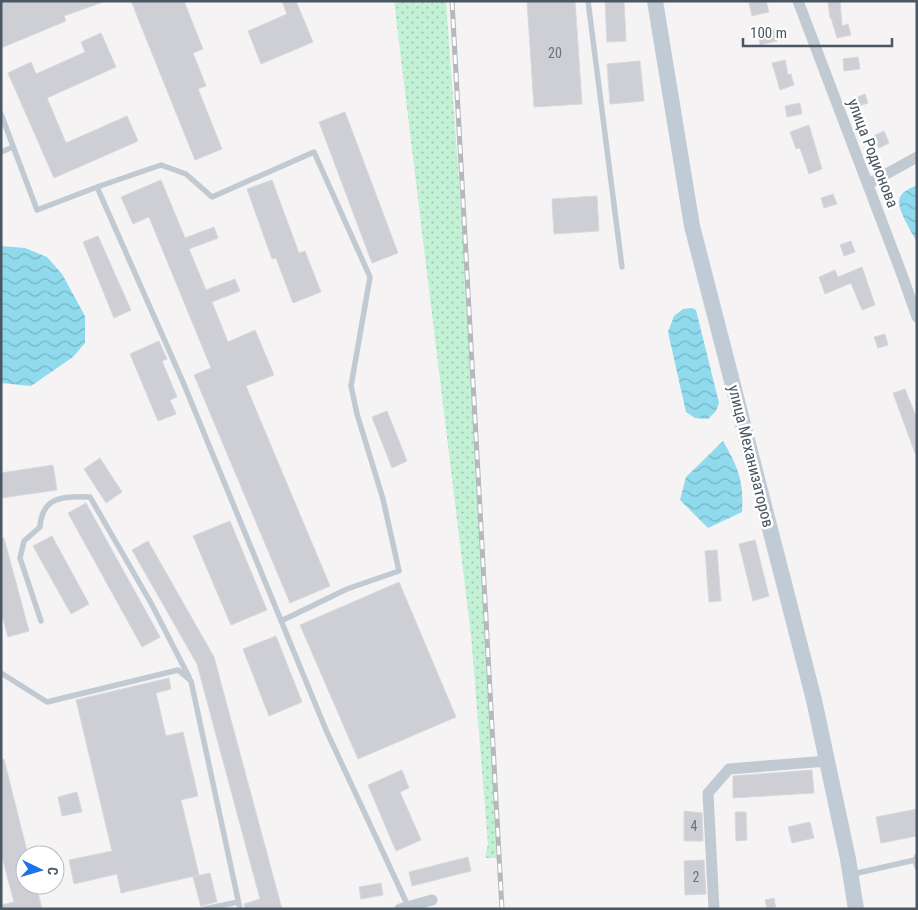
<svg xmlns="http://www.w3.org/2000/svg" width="918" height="910" font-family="'Roboto Condensed',sans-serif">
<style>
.grass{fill:url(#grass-dots)}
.water{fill:url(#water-waves)}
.building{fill:#cdcfd5;stroke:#d7d9de}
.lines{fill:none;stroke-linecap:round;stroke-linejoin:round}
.lane{stroke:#c1cad2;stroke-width:5.5}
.street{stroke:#c1cad2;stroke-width:11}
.secondary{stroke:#c1cbd6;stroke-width:16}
.rail-casing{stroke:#b5b8bd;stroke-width:5}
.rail{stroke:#fff;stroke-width:3;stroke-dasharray:9;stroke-linecap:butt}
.labels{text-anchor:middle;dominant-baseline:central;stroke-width:5;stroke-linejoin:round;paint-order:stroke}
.number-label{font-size:14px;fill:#6b747e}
.street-label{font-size:16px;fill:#4a5661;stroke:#fff}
</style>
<defs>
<pattern id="grass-dots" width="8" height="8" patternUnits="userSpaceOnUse" patternTransform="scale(1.25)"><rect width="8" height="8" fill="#c3f1d5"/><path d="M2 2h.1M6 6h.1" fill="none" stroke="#a0c6b0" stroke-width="1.8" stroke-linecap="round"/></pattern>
<pattern id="water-waves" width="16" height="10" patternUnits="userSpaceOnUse" patternTransform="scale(1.25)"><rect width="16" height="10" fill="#90daee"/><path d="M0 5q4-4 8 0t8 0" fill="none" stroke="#78b4c4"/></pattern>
</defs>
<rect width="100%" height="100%" fill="#f5f3f3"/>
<path class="grass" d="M 394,1 L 446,1 L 473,376 L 497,858 L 485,858 L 488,844 L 471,635 Z"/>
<path class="water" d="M 917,185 L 917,242 C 912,232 895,207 900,197 C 903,191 911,188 917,185 Z
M 1,246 L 25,248 L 47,257 L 62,274 L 85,316 L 85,343 L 73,357 L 31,386 L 1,383 Z
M 691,308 L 696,310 L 719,403 L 716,411 L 708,419 L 695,418 L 686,412 L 668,332 L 674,316 L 683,309 Z
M 723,441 C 738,467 744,481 742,512 L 708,528 L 680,500 L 686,477 Z"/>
<path class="building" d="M 1,1 L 102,1 L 103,2 L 64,16 L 66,21 L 1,48 Z
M 131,1 L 184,1 L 203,49 L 193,53 L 206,86 L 198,89 L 222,149 L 195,160 Z
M 282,1 L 296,1 L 313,42 L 261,64 L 248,31 L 287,14 Z
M 527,1 L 575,1 L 582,104 L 534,107 Z
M 605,1 L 624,1 L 626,41 L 607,42 Z
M 758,1 L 766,1 L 769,12 L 752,16 L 749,3 Z
M 828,1 L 840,1 L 842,26 L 848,24 L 851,35 L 837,38 L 831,18 L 830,18 Z
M 774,29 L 777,41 L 760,45 L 758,32 Z
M 101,33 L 116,67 L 47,98 L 66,143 L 127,116 L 138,141 L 54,178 L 8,73 L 31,62 L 36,74 L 85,52 L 81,42 Z
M 858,57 L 860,69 L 844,71 L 843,59 Z
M 785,60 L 788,75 L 791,74 L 794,85 L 780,90 L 772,63 Z
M 640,61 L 644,101 L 610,104 L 607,64 Z
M 865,94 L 868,103 L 859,106 L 857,97 Z
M 800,103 L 802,114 L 787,117 L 785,106 Z
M 345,112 L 398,253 L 372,263 L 319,122 Z
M 809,125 L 822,169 L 809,174 L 800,148 L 796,149 L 790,132 Z
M 884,131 L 889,143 L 879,148 L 873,136 Z
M 161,180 L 185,238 L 214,227 L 218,238 L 189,249 L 206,290 L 235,279 L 240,291 L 212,302 L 228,342 L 255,330 L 274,375 L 246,386 L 330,586 L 290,603 L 194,375 L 211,368 L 149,217 L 133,224 L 121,197 Z
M 272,180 L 299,253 L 305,251 L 321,292 L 293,303 L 276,258 L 272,259 L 247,189 Z
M 833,194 L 837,204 L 824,208 L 821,198 Z
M 597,196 L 599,231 L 554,234 L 552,199 Z
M 98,236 L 131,310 L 114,318 L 83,242 Z
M 851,241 L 855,252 L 844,256 L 840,245 Z
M 862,267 L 875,305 L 862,310 L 851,283 L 825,294 L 819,277 L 835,270 L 838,277 Z
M 885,334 L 888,345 L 878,348 L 874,337 Z
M 159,341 L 167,359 L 162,361 L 177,397 L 170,400 L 176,414 L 158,421 L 130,354 Z
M 905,389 L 917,419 L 917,453 L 915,453 L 893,393 Z
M 387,411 L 407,461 L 392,468 L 372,417 Z
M 100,458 L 122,492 L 106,503 L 84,469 Z
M 53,465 L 57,490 L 1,498 L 1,473 Z
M 86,503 L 160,637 L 142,647 L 68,513 Z
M 230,521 L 267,610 L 231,625 L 193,536 Z
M 52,536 L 89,604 L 71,614 L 33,546 Z
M 1,538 L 4,538 L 29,631 L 8,637 L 1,611 Z
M 755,540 L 769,596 L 753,601 L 739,544 Z
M 148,541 L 214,657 L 282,909 L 245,909 L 244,904 L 260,899 L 197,664 L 132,550 Z
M 717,550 L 721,601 L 709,602 L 705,551 Z
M 399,582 L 456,717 L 358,759 L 300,625 Z
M 276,636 L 302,702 L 269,716 L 243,649 Z
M 169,678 L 171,689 L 156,693 L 166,736 L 183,732 L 198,796 L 181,800 L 199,875 L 121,893 L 117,874 L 74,884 L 69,860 L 112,851 L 76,700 Z
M 1,759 L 4,759 L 28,855 L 25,855 L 25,885 L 36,885 L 42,909 L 1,909 L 1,905 L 14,902 L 1,853 Z
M 402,770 L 409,788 L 400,792 L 421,840 L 396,851 L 368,785 Z
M 812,770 L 814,793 L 733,798 L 733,776 Z
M 77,792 L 82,812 L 62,816 L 58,797 Z
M 917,809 L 917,836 L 881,843 L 876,817 Z
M 684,811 L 702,813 L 703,841 L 684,841 Z
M 735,812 L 746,812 L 747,840 L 736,841 Z
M 810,822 L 814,838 L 792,843 L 788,827 Z
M 468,857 L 471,871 L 412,886 L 409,872 Z
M 704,860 L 706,894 L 685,895 L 684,861 Z
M 210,873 L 217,902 L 204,905 L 201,907 L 193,877 Z
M 381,883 L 383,895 L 361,899 L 359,887 Z
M 774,898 L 776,909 L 767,909 L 765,900 Z"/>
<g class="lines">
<path class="lane" d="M 588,1 L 622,267
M 1,114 L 37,210 L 97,187 L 183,382 L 326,730 L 408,906
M 1,152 L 13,147
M 97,187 L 161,165 L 186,174 L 212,197 L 314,152 L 370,277 L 351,386 L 357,414 L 383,499 L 399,571 L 347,589 L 281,621
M 41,621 L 20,558 L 24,541 L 40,527 C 42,496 64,496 90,497 L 151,603 L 189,677
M 1,673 L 47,702 L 178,670 L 191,681 L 240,909
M 917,856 L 915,860 L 917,867
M 853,874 L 915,860
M 205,909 L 238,902"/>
<path class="street" d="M 798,1 L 901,272 L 917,317
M 868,184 L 917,157
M 400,909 L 432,900
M 714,909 L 708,793 L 729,769 L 827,761"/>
<path class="secondary" d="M 655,1 L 692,226 L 814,700 L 848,859 L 856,909"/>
<defs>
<path id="rail" d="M 452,1 L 502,909"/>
</defs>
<use href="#rail" class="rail-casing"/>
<use href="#rail" class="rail"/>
</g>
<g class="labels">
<g class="number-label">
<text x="555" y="53">20</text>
<text x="694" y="826">4</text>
<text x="696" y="877">2</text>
</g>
<g class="street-label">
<text transform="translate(873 153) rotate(69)">улица Родионова</text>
<text transform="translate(751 456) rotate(76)">улица Механизаторов</text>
</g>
</g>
<rect width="918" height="910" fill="none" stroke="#4a5661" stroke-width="5"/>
<g transform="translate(40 870) rotate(95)"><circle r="24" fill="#ffffff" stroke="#b7bbc0"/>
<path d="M0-4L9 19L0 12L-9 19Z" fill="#1a73e8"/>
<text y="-8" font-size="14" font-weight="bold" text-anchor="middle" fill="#4a5661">С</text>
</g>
<path d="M743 38v8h149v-8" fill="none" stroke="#4a5661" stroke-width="2.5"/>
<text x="750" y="38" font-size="15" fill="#4a5661" stroke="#ffffff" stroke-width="4" paint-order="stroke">100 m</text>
</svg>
